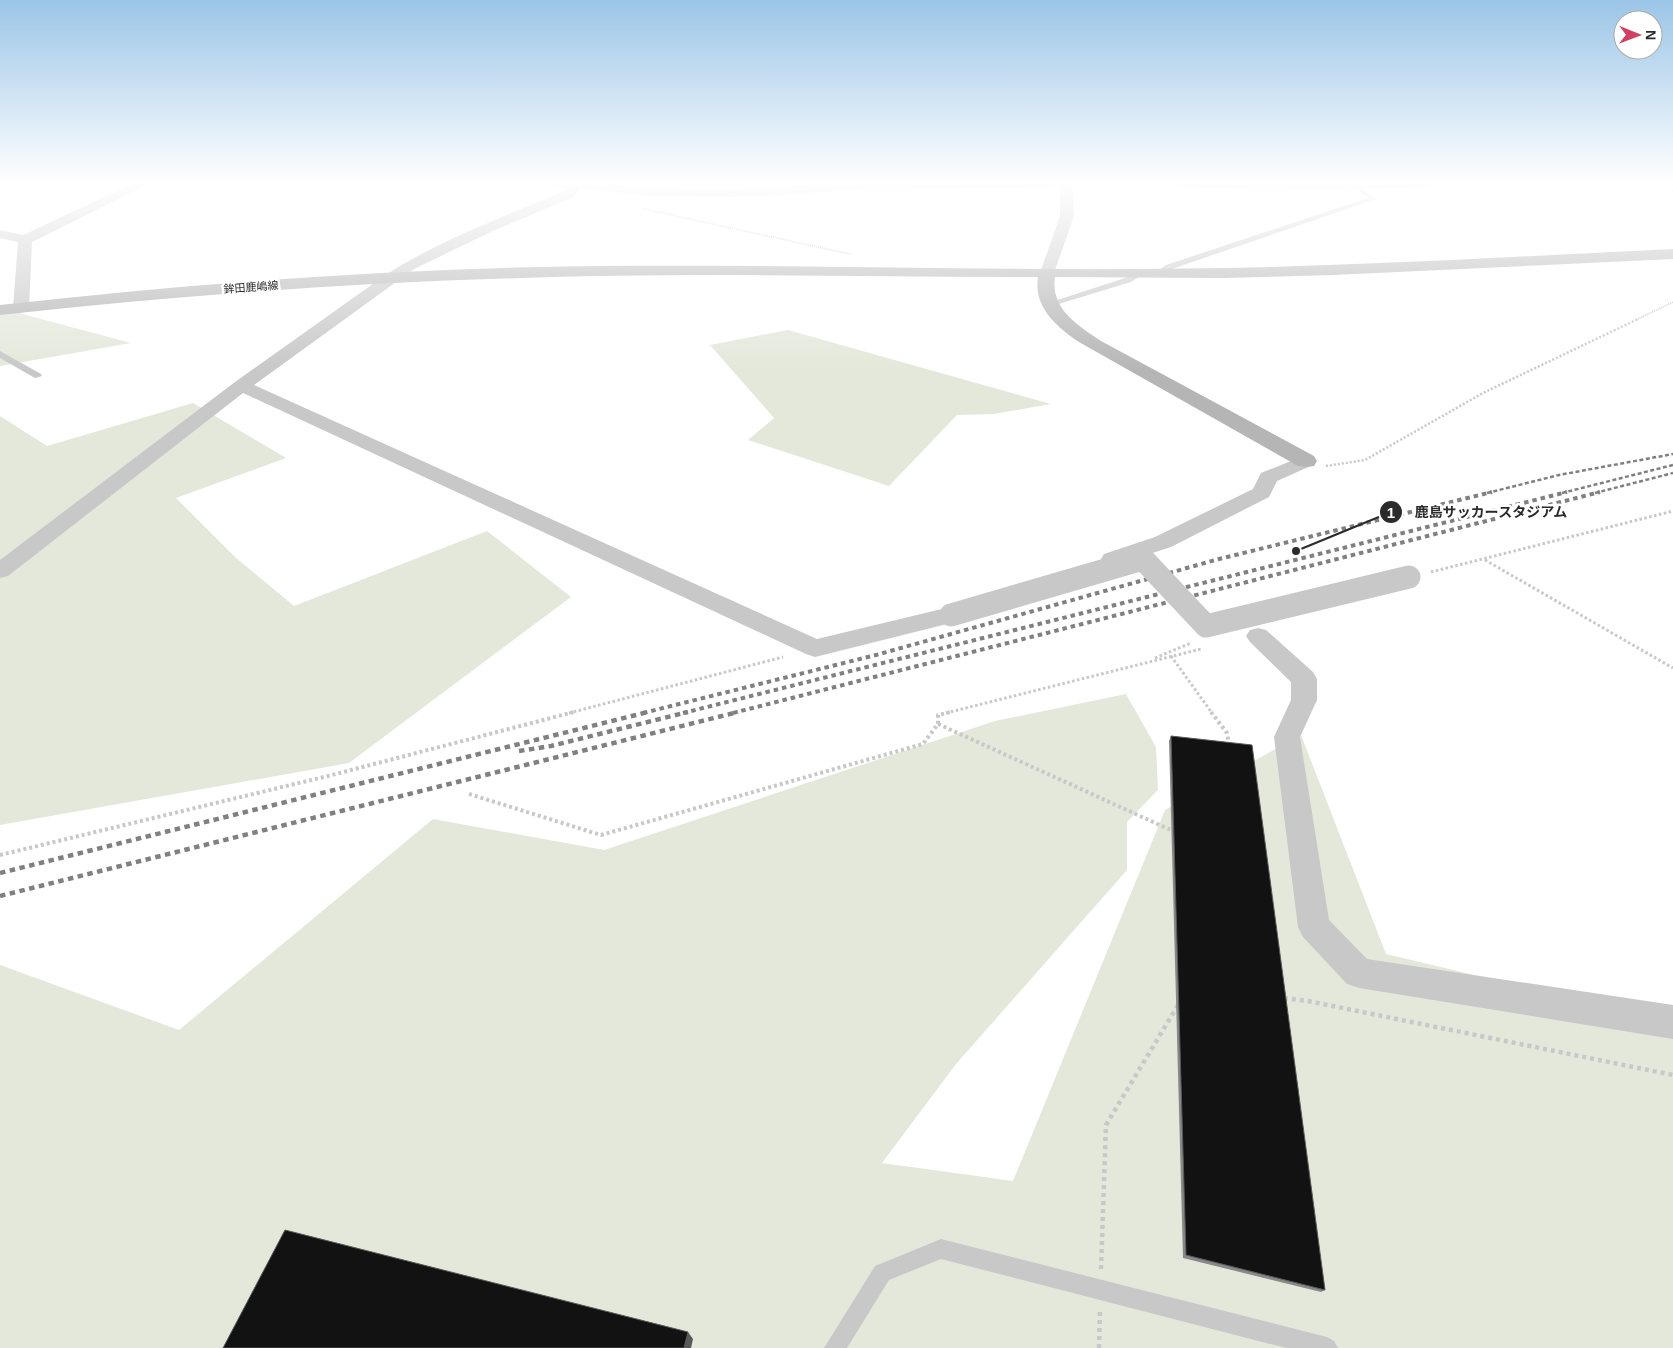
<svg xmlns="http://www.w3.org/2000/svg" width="1673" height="1348" font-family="Helvetica,'Noto Sans JP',sans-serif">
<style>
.green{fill:#e4e8da}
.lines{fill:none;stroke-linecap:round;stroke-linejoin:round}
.path-far4{stroke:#c8c8c8;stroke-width:2;stroke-dasharray:1 1;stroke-linecap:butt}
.path-far3{stroke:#c8c8c8;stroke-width:2.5;stroke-dasharray:2 2;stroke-linecap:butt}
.path-far2{stroke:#c8c8c8;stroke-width:3;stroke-dasharray:2.5 2.5;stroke-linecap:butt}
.path-far1{stroke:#c8c8c8;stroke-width:4;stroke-dasharray:3 3;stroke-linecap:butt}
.path{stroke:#c8c8c8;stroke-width:4.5;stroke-dasharray:4 4;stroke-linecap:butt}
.lane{fill:#c8c8c8;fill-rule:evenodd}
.street{fill:#c8c8c8;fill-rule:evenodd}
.secondary{fill:#b5b5b5;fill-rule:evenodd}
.rail-far2{stroke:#808080;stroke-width:2.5;stroke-dasharray:4 2.5;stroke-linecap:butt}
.rail-far1{stroke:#808080;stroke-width:4;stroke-dasharray:4.5 4;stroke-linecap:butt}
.rail{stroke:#808080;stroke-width:4.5;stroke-dasharray:5.5 4.5;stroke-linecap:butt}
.street-bridge{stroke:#c8c8c8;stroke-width:23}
.wall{fill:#888}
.shaded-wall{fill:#595959}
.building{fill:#121212;stroke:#595959}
.labels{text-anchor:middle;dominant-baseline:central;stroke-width:5;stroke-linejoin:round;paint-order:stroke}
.far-street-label{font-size:11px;fill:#2b2b2b;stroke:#fff}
.leader{fill:none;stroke:#2b2b2b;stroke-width:2}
.callout-dot{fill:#2b2b2b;stroke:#fff;stroke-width:2}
.mark-label{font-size:15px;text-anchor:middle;font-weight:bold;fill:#fff}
.callout-label{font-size:14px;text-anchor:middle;font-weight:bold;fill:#2b2b2b;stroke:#fff;stroke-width:5;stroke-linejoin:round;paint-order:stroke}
</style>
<rect width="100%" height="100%" fill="#fff"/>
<path class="green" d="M 0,308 L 131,343 L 0,366 Z
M 788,330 L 1051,404 L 994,414 L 957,415 L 889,486 L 748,440 L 774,418 L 710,345 Z
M 193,403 L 286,458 L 176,498 L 235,557 L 294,606 L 487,531 L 571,597 L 349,763 L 0,825 L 0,416 L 47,446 Z
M 1126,694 L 1156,747 L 1158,790 L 1127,822 L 1127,870 L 956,1064 L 882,1163 L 1013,1181 L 1165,810 L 1301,735 L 1386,954 L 1673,1022 L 1673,1348 L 0,1348 L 0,965 L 179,1030 L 433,819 L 604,850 L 995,721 Z"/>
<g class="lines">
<path class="path-far4" d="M 1647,183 L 1673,191
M 644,209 L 850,254
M 1636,320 L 1673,302"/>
<path class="path-far3" d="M 1326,466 L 1365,460 L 1483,393 L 1638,319"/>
<path class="path-far2" d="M 1485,560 L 1673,668
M 1431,572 L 1673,511
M 1171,656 L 1212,713
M 1155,658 L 1191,643
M 569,713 L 783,657
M 946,713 L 1201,649"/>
<path class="path-far1" d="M 1211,712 L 1227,733 L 1229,745
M 938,724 L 1173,831
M 469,794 L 601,835 L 923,744 L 938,724 L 938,715 L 951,712
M 0,855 L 328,776 L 574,712"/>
<path class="path" d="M 1284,998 L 1308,1001 L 1673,1075
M 1101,1269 L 1106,1125 L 1178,1005
M 1099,1348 L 1100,1310"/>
<path class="lane" d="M 1354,185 L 1358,185 L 1376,199 L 1172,269 L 1162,275 L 1155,273 L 1166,265 L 1368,198 L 1354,187 Z
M 1136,272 L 1143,274 L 1131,282 L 1052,306 L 1045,304 L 1125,278 Z
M 0,351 L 41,374 L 42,376 L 35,378 L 0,358 Z
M 941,1239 L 1327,1337 L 1334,1341 L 1338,1348 L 1286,1348 L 941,1259 L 889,1280 L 847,1348 L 824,1348 L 875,1266 Z"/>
<path class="street" d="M 134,183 L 151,183 L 32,242 L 29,308 L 27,311 L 15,311 L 13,308 L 18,242 L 0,238 L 0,230 L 23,235 Z
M 554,183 C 608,183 662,189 717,189 C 757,189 797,185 838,183 C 916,181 994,183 1072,183 L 1074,216 L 1054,273 L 1052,276 L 1042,276 L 1040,273 L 1060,216 L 1060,184 L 1054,187 L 867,189 L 770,196 L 716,197 L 652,196 L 579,189 L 574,197 L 495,230 L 414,269 L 254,385 L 817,639 L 946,608 L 973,599 L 981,601 L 985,607 L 981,613 L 959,621 L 815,657 L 806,654 L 243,393 L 8,576 L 0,578 L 0,560 L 235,382 L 384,276 C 439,240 503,217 564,191 L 567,188 L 556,187 Z
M 1175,183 L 1432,183 L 1426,187 L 1315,190 L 1181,187 Z
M 1306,455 L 1313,457 L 1316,461 L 1313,465 L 1277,481 L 1269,497 L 1171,547 L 1112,566 L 1104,564 L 1101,559 L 1104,554 L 1155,537 L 1253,489 L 1261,473 Z
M 1258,628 L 1266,630 L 1313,672 L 1317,679 L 1317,700 L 1300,737 L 1329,920 L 1367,959 L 1673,1005 L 1673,1039 L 1359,988 L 1347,984 L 1303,937 L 1298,927 L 1274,737 L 1291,700 L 1291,682 L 1250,642 L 1246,636 L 1250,630 Z"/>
<path class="secondary" d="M 1673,249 L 1673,259 L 1333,275 L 1224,278 L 1055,277 C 1050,309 1079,326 1101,341 L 1314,456 L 1317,461 L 1314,466 L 1306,467 L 1298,466 L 1079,342 C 1057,327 1033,307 1038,277 C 866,277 693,272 521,278 C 347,283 173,296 0,315 L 0,305 C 198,283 397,268 596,266 C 806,264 1017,272 1227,268 C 1376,265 1525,256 1673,249 Z"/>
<path class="rail-far2" d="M 1487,493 L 1559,475 L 1673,454
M 1562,493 L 1673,465
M 1595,493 L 1673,473"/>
<path class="rail-far1" d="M 643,713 L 876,655 L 1219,559 L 1492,492
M 683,713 L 1567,492
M 733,713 L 1600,492"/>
<path class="rail" d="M 519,751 L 551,746 L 688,712
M 0,873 L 648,712
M 0,896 L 738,712"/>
<path class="street-bridge" d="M 951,615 L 1143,559 L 1206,626 L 1409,577"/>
</g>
<path class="wall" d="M 1171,736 L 1325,1290 L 1321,1292 L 1183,1258 L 1169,741 Z"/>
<path class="shaded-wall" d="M 688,1332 L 693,1339 L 691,1348 L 684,1348 Z"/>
<path class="building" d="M 1171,736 L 1252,745 L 1325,1290 L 1186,1255 Z
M 285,1230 L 688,1332 L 684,1348 L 223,1348 Z"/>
<linearGradient id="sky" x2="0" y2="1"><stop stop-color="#9bc5e7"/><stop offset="0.49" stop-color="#fff"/><stop offset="1" stop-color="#fff" stop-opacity="0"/></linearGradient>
<rect width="1673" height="372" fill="url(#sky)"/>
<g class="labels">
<g class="far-street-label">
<text transform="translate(251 287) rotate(-4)">鉾田鹿嶋線</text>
</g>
</g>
<path class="leader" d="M1296 551L1391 512"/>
<g class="callout-dot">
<circle cx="1296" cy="551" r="5"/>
<circle cx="1391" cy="512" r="12"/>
</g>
<g class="mark-label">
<text x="1391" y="518">1</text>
</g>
<g class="callout-label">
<text x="1491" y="517">鹿島サッカースタジアム</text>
</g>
<g transform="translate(1638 35) rotate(91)"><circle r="24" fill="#ffffff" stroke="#aaaaaa"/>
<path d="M0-4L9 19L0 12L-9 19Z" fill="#d04063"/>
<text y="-8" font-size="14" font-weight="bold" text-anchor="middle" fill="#2b2b2b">N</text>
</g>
</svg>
